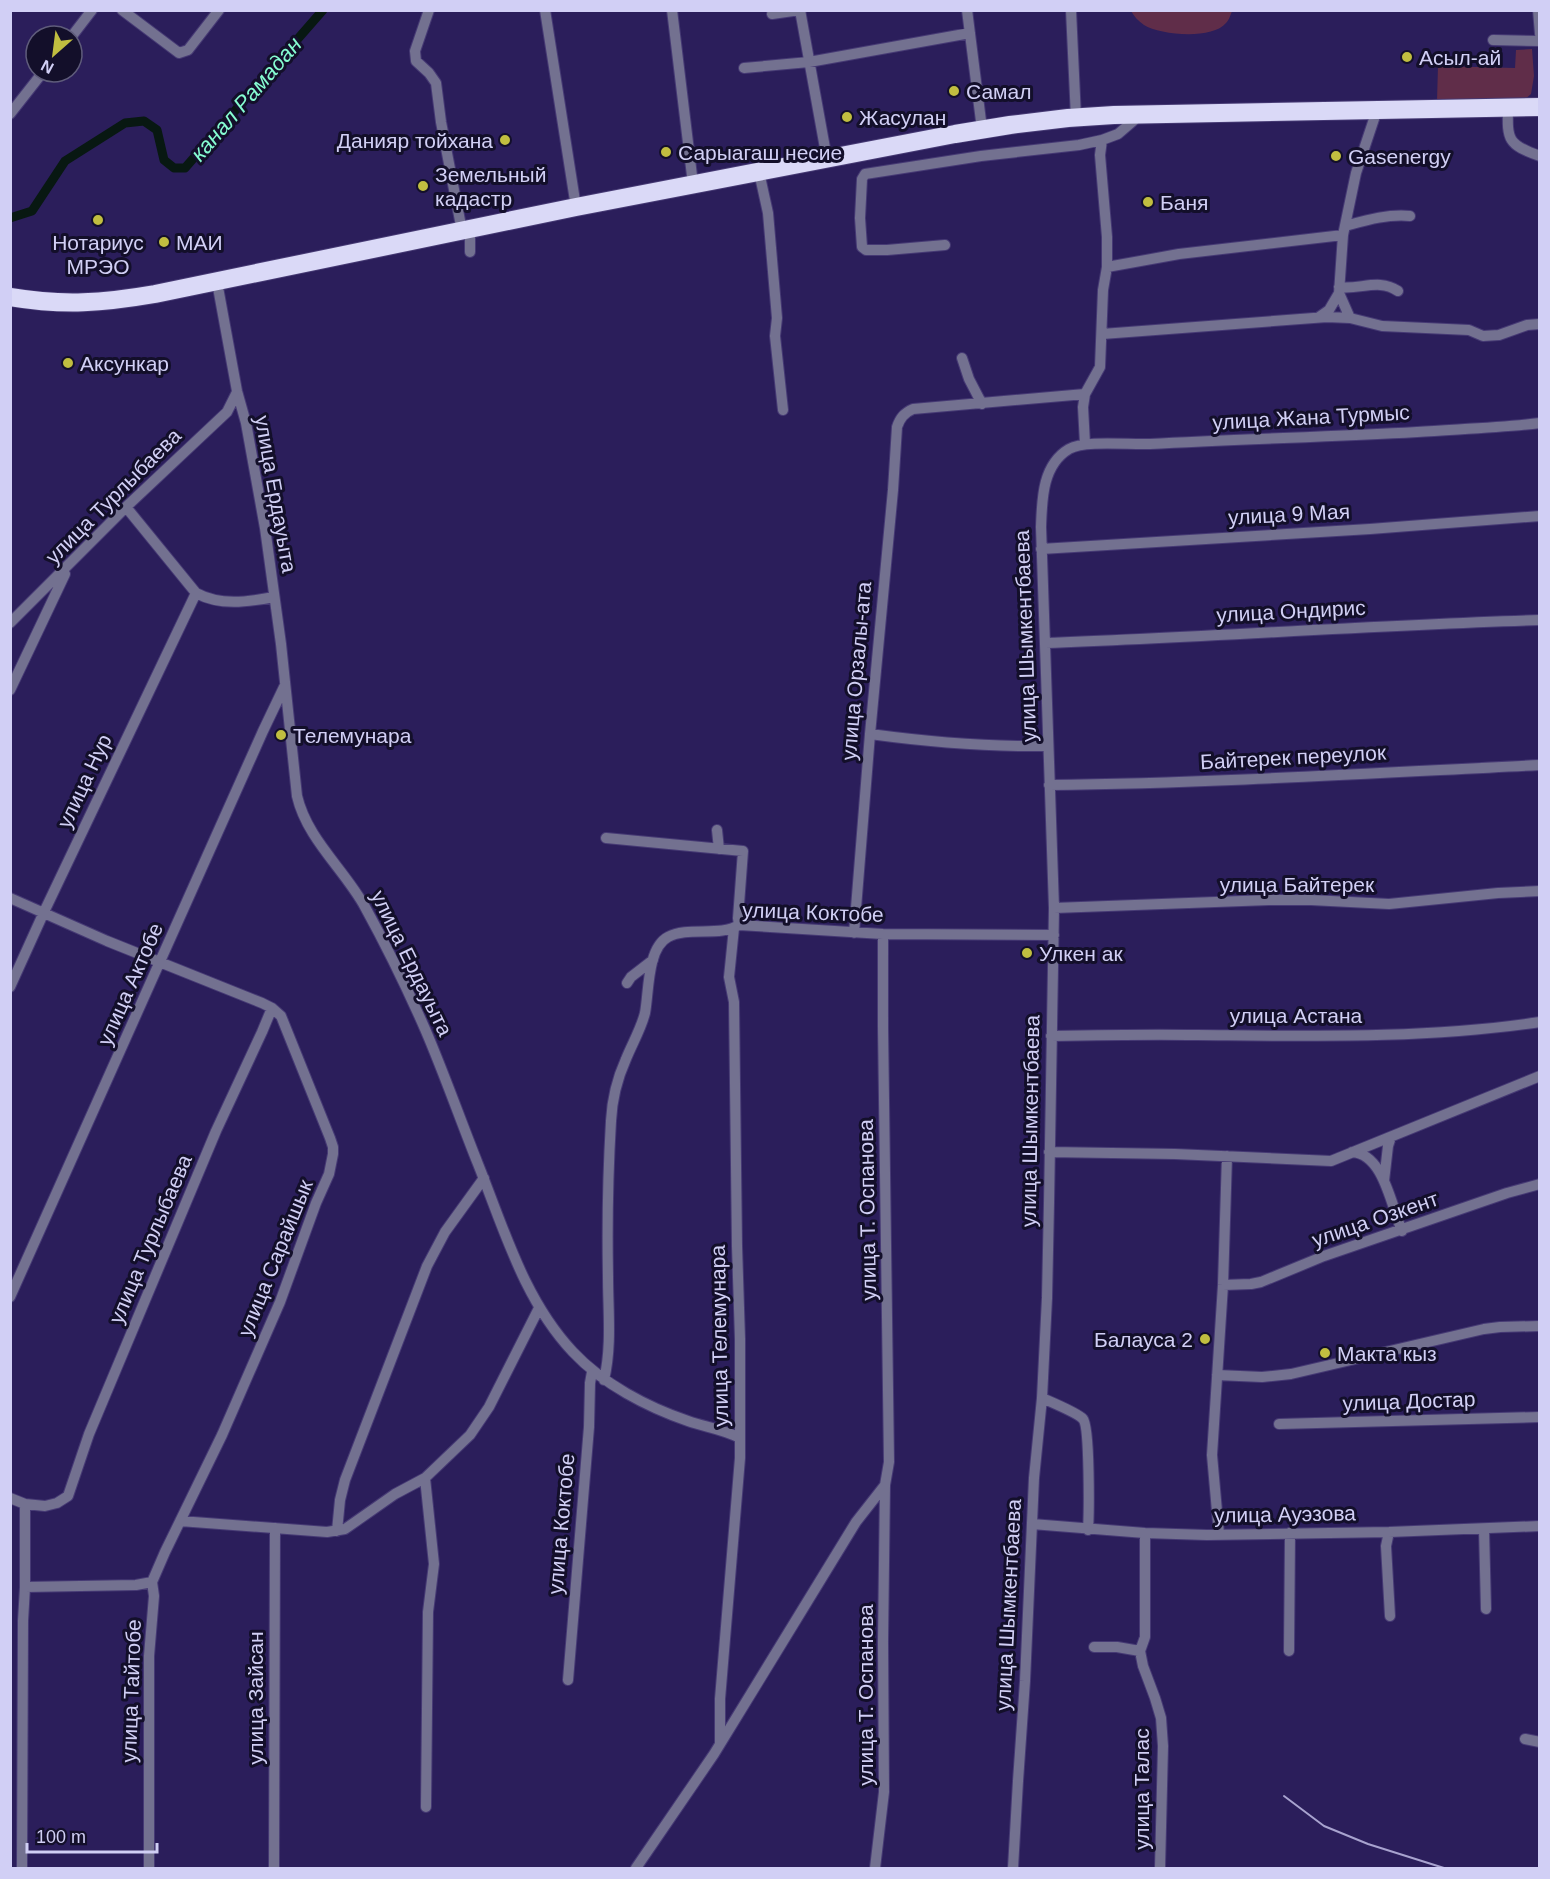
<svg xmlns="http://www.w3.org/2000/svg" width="1550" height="1879" font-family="Helvetica,sans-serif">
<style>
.green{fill:#602d49}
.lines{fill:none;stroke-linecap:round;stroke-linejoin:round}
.canal{stroke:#081812;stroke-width:9}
.street-casing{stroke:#463a74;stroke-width:12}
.highway-casing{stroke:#463a74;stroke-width:20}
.street{stroke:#737190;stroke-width:10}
.highway{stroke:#dad9f7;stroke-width:18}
.rail{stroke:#a8a3cf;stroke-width:2}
.poi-dot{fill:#c1be40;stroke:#130f2a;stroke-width:2}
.labels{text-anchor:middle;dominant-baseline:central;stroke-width:6;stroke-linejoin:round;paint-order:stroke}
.poi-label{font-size:21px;fill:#d1cff5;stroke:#130f2a;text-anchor:start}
.street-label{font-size:21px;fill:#d1cff5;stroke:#130f2a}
.water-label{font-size:22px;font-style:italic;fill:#86fdd2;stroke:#130f2a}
</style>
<rect width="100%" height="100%" fill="#2b1e5b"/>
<path class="green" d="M 1131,11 L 1232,11 C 1231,14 1229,20 1226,23 C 1212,40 1160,35 1144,25 C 1138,21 1134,16 1131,11 Z
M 1532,49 L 1534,76 L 1531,94 L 1524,100 L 1437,101 L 1438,66 L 1515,68 L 1516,50 Z"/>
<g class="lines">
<path class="canal" d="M 10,218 L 32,211 L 65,161 L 125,123 L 144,121 L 157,130 L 164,160 L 174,168 L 185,168 L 323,10"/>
<defs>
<path id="street" d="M 122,10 L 179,53 L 188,50 L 219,10
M 429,10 L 415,51 L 416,61 L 429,73 L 436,83 L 441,122 L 462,231
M 545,10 L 576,207
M 672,10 L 693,184
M 800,10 L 827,159
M 967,10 L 982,129
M 1071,10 L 1076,118
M 1538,10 L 1540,34
M 772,14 L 800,10
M 72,36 L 92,10
M 1493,40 L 1540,41
M 744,68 L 809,62 L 970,33
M 1508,108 C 1507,140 1508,145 1540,156
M 10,114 L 43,72
M 759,172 L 768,213 L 777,318 L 775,336 L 783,410
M 1345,226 C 1367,220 1387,214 1410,216
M 945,245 L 887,250 L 866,250 L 862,247 L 860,218 L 862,179 L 865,174 L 981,156 L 1079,145 L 1102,140 L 1118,134 L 1139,116
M 470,252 L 470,229
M 1107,267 L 1179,254 L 1343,235
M 217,282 L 237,391 L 246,423 L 265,528 L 281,644 L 297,796 C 307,839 344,869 365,907 C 387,947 407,988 425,1029 C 444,1073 460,1119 478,1164 C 504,1229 524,1300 573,1352 C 603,1384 647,1407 688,1421 C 705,1427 723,1429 740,1438
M 1339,287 C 1360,290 1379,278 1398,291
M 1319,317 L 1329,310 L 1339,293
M 1350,318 L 1339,293 L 1343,235 L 1356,173 L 1377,110
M 1102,334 L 1327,317 L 1350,318 L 1382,326 L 1469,330 L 1483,336 L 1499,335 L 1527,325 L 1540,324
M 962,358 L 969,379 L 982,404
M 1085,444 L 1083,407 L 1085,394 L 1100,367 L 1103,290 L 1107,267 L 1107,237 L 1100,155 L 1102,140
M 126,507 L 196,593 C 220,606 247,602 274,597
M 1041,549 L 1370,529 L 1540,516
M 10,623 L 126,507 L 227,412 L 237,392
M 1045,643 C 1210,637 1375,625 1540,620
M 10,690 L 65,574
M 870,734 C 929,742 988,747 1048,746
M 1049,785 C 1213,783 1376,773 1540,765
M 717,830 L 719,849
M 606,838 L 743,851 L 738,918 L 739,925
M 10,898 L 107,941 L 262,1003 L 272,1008 L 281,1016 L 330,1138 L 333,1147 L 333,1154 L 329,1174 L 316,1203 L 280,1302 L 222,1435 L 165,1552 L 152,1582 L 154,1596 L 149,1656 L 149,1868
M 1054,908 L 1269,900 L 1311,900 L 1389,904 L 1498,893 L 1540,891
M 854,933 L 870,734 L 893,490 L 897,427 C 900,418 904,413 913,409 L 1085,394
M 627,983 L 631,977 L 653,960
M 10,987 L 44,912 L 196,593
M 1051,1036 C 1100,1035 1149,1034 1197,1035 C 1311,1036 1427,1039 1540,1022
M 1049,1152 L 1175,1154 L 1331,1161 L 1540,1076
M 1352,1152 C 1384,1154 1391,1206 1402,1231
M 1384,1181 L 1388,1146 L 1391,1137
M 1223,1285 L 1251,1284 L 1261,1282 L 1324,1256 L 1507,1193 L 1540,1184
M 10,1297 L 263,731 L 284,687
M 1217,1375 L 1262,1377 L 1291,1374 L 1484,1329 L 1500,1327 L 1540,1326
M 604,1380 C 612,1346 608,1311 608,1276 C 607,1224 608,1172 611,1121 C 612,1100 617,1079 626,1059 C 632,1044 641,1029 645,1013 C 649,992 647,948 668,937 C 688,926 720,937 739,925 L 883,934 L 1054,935
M 1042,1398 C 1051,1402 1078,1413 1083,1419 C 1090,1427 1089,1514 1088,1530
M 1279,1424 L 1540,1417
M 425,1478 L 434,1564 L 428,1612 L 426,1807
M 10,1498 L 25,1504 L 45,1506 L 57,1503 L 68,1496 L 89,1434 L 133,1329 L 216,1131 L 262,1032 L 272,1008
M 180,1521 L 327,1532 L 345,1529 L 395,1494 L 425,1478 L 470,1435 L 489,1407 L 539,1308
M 1032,1524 L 1145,1533 L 1207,1535 L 1389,1532 L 1540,1526
M 1484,1529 L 1486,1609
M 337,1531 L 340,1500 L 345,1480 L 427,1266 L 445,1232 L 484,1178
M 1389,1532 L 1386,1546 L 1390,1616
M 1145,1533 L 1145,1637 L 1140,1651 L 1143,1666 L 1155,1698 L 1161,1718 L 1163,1746 L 1160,1868
M 1219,1534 L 1212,1455 L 1223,1285 L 1227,1156
M 25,1587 L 136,1585 L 152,1582
M 1094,1647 L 1117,1647 L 1140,1651
M 1289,1651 L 1290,1533
M 568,1680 L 589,1427 L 590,1383 L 592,1372
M 1525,1739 L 1540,1742
M 720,1743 L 720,1699 L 740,1458 L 740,1339 L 737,1246 L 734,1002 L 729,977 L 734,928
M 22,1868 L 23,1621 L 25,1587 L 25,1504
M 274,1868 L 275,1528
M 636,1868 L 714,1754 L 856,1522 L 885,1485
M 875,1868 L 884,1792 L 883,1642 L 885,1485 L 889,1462 L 883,1027 L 883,934
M 1013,1868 L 1018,1781 L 1025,1681 L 1034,1478 L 1042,1398 L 1047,1298 L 1049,1203 L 1054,908 L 1041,527 C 1042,500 1042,465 1069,449 C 1085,440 1129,445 1150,444 C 1239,439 1328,437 1417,432 C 1458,429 1499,428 1540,423"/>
<path id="highway" d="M 10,297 C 64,306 103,303 155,294 L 576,207 L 955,134 L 1010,125 L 1068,118 L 1114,115 L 1540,107"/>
</defs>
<use href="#street" class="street-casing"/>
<use href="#highway" class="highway-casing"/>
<use href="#street" class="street"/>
<use href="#highway" class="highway"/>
<path class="rail" d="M 1284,1796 L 1324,1826 L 1368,1844 L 1444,1868"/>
</g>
<g class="poi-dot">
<circle cx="1407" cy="57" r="6"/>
<circle cx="954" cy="91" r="6"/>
<circle cx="847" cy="117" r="6"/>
<circle cx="505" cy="140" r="6"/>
<circle cx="666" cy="152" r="6"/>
<circle cx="1336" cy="156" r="6"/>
<circle cx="423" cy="186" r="6"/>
<circle cx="1148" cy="202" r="6"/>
<circle cx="98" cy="220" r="6"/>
<circle cx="164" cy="242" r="6"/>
<circle cx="68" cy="363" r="6"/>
<circle cx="281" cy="735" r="6"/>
<circle cx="1027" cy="953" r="6"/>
<circle cx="1205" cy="1339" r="6"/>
<circle cx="1325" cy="1353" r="6"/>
</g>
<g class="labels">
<g class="poi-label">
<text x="1419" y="57">Асыл-ай</text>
<text x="966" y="91">Самал</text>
<text x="859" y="117">Жасулан</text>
<text x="493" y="140" text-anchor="end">Данияр тойхана</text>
<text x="678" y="152">Сарыагаш несие</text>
<text x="1348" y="156">Gasenergy</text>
<text x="435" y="174">Земельный<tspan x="435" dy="24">кадастр</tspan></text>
<text x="1160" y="202">Баня</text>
<text x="98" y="242" text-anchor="middle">Нотариус<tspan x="98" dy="24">МРЭО</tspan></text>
<text x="176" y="242">МАИ</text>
<text x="80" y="363">Аксункар</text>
<text x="293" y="735">Телемунара</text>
<text x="1039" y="953">Улкен ак</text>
<text x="1193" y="1339" text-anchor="end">Балауса 2</text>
<text x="1337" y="1353">Макта кыз</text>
</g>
<g class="street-label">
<text transform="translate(1311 417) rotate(-3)">улица Жана Турмыс</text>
<text transform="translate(276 494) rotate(80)">улица Ердауыта</text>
<text transform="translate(113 496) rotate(-45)">улица Турлыбаева</text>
<text transform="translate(1289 514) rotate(-3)">улица 9 Мая</text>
<text transform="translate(1291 611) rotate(-3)">улица Ондирис</text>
<text transform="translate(1025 636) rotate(-92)">улица Шымкентбаева</text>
<text transform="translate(856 671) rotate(-85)">улица Орзалы-ата</text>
<text transform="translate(1293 757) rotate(-3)">Байтерек переулок</text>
<text transform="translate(84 781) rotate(-65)">улица Нур</text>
<text x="1297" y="884">улица Байтерек</text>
<text transform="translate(813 912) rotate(2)">улица Коктобе</text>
<text transform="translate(412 963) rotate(64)">улица Ердауыта</text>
<text transform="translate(130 984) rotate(-66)">улица Актобе</text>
<text x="1296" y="1015">улица Астана</text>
<text transform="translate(1030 1121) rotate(-89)">улица Шымкентбаева</text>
<text transform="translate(867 1210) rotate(-91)">улица Т. Оспанова</text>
<text transform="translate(1375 1219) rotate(-19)">улица Озкент</text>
<text transform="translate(150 1239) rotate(-67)">улица Турлыбаева</text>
<text transform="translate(275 1258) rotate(-68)">улица Сарайшык</text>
<text transform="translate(719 1336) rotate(-91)">улица Телемунара</text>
<text transform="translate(1409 1401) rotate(-2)">улица Достар</text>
<text transform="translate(1285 1514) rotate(-1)">улица Ауэзова</text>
<text transform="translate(561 1524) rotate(-85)">улица Коктобе</text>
<text transform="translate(1008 1605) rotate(-87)">улица Шымкентбаева</text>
<text transform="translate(131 1691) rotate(-88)">улица Тайтобе</text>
<text transform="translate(865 1695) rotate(-90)">улица Т. Оспанова</text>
<text transform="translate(255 1698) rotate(-90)">улица Зайсан</text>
<text transform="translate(1141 1789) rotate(-90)">улица Талас</text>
</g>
<g class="water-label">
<text transform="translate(246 99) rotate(-49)">канал Рамадан</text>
</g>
</g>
<rect width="1550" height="1879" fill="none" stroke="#d1cff5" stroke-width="24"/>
<g transform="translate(54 54) rotate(208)"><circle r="28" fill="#130f2a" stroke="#5f5c7b" stroke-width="1.5"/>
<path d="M0-4.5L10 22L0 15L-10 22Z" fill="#c1be40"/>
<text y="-9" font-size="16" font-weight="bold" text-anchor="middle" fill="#d1cff5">N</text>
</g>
<path d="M27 1843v9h130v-9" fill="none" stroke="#d1cff5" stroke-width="3"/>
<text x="36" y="1843" font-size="18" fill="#d1cff5" stroke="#130f2a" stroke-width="4.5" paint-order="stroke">100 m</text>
</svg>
